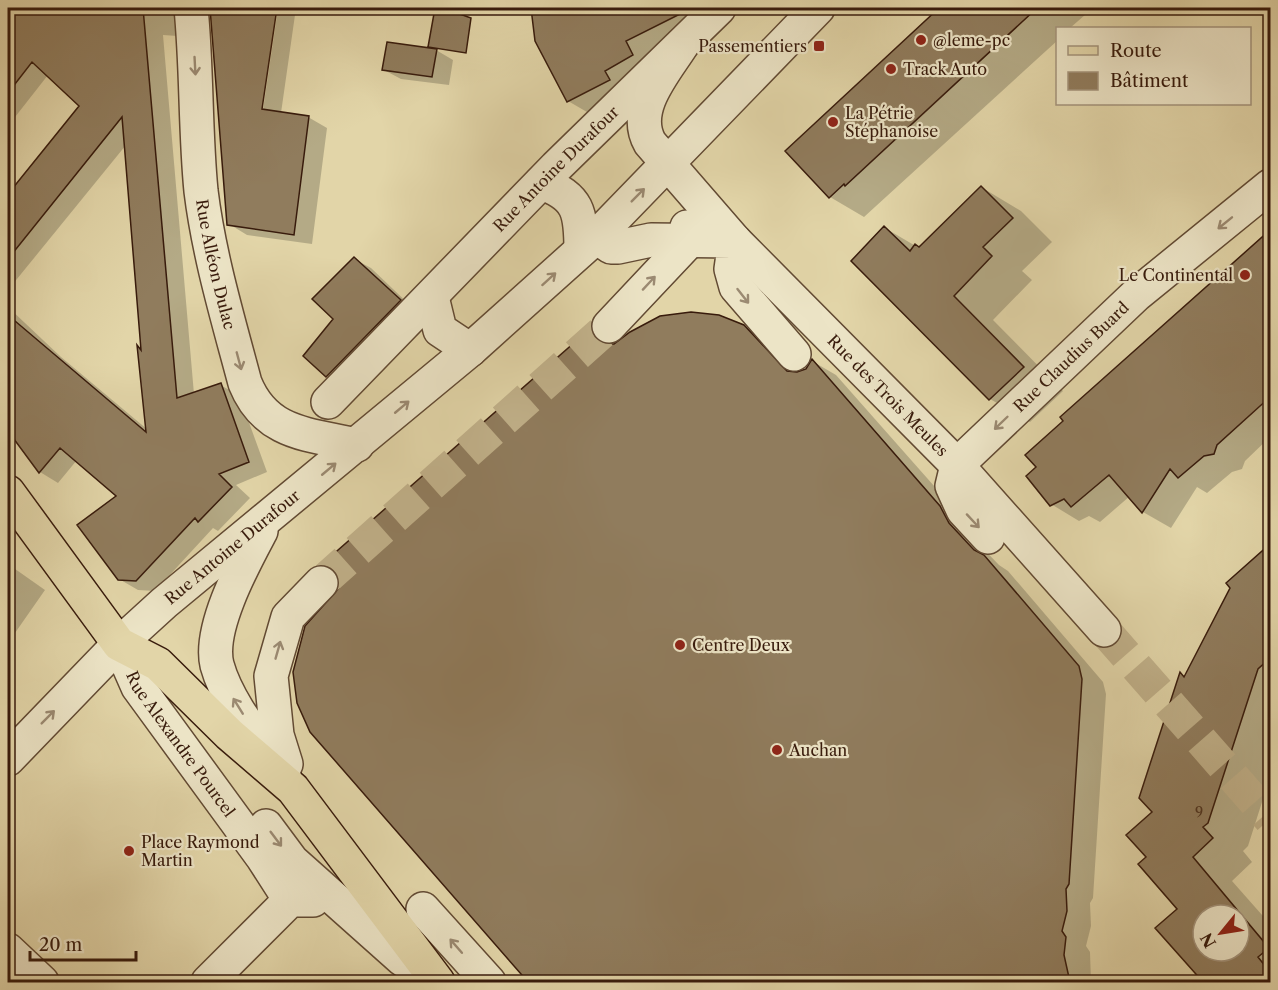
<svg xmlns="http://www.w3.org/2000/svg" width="1278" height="990" font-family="'Libre Caslon Text',serif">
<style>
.shadow{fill:#0003;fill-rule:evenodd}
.building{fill:#907c5d;stroke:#381b0c;stroke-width:1.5;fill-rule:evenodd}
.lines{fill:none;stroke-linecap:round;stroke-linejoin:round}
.minor-tunnel{stroke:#c0b089;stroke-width:33;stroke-dasharray:33 16;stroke-linecap:butt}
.minor-casing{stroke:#624a33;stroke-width:36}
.major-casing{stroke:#381b0c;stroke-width:36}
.minor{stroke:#ece4c6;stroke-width:33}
.major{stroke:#e2d5a8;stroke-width:33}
.oneway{stroke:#9b8a72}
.poi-dot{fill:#8f2418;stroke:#ece4c6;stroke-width:2}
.labels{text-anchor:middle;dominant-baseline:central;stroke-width:4.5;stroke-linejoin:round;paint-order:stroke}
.number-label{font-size:14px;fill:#4e3320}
.poi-label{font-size:16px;fill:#381b0c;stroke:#ece4c6;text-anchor:start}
.street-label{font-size:16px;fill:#381b0c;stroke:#ece4c6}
</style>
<rect width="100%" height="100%" fill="#e2d5a8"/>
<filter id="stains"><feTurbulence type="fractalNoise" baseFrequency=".00333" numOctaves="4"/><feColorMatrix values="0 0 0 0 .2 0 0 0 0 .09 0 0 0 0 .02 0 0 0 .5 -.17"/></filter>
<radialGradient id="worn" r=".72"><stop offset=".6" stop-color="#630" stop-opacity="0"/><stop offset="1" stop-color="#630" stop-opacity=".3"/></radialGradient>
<path class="shadow" d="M 8,8 L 195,8 L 192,37 L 163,35 L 194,394 L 220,385 L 239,395 L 267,472 L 236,485 L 250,498 L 218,531 L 213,528 L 155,591 L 138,590 L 119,579 L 118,496 L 77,460 L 58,483 L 40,472 L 8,428 L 8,307 L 61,357 L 148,430 L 139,348 L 143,350 L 126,145 L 8,290 L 8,195 L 81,106 L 48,75 L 8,126 Z
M 211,8 L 275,8 L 259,116 L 262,116 L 278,8 L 296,8 L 281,113 L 308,117 L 327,128 L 312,244 L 247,235 L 229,224 Z
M 440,8 L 469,8 L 466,17 Z
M 533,8 L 718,8 L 599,119 L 568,101 L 536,38 Z
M 941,8 L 1093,8 L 1070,28 L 1058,28 L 1058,40 L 864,217 L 830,197 L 787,151 Z
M 436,50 L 453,60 L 449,85 L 401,79 L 384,70 Z
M 981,187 L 1021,211 L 1052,242 L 1022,271 L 1032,280 L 993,320 L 1063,391 L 1030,422 L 990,399 L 885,228 L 919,248 Z
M 1270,233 L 1270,437 L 1245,461 L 1242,469 L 1232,472 L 1207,493 L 1197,487 L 1171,528 L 1143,512 L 1130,496 L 1100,522 L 1089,516 L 1079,521 L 1051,504 L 1038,467 L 1065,421 L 1062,417 Z
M 354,259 L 371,268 L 416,311 L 344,385 L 327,376 L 335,319 Z
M 744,327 L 769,341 L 799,373 L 807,370 L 812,361 L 836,375 L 965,521 L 973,538 L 999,565 L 1008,571 L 1103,682 L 1106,694 L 1093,898 L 1090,903 L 1091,926 L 1086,946 L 1090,952 L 1091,982 L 530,982 L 322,746 L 303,715 L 340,589 L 338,573 L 323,565 L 591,330 L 616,344 Z
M 1270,546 L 1270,777 L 1248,846 L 1243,851 L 1252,862 L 1232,881 L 1270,924 L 1270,982 L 1189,982 L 1188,981 L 1197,973 L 1179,909 L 1148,857 L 1155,812 L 1141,797 L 1181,674 L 1186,677 L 1232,588 L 1228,583 ZM 1203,915 L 1239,915 L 1239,951 L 1203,951 Z
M 8,564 L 45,590 L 8,643 Z
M 8,974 L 16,982 L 8,982 Z"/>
<path class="building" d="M 8,8 L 143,8 L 177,398 L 221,383 L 249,462 L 219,474 L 232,487 L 198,522 L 195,518 L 136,581 L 118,580 L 77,525 L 116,496 L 60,448 L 39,473 L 8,431 L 8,315 L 146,432 L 137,345 L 141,350 L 122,117 L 8,259 L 8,194 L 79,106 L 32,62 L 8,93 Z
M 210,8 L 277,8 L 262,109 L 309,116 L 294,235 L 227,225 Z
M 435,8 L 443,8 L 471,18 L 466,53 L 428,47 Z
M 531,8 L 692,8 L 626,41 L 633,55 L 605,71 L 610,80 L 567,102 L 535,41 Z
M 939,8 L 1037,8 L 845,186 L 844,184 L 829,198 L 785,151 Z
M 387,42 L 437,49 L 432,77 L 382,70 Z
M 981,186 L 1013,218 L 983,247 L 992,256 L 954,296 L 1024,367 L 989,400 L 851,261 L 884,226 L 910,251 L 915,244 L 919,247 Z
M 1270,230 L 1270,397 L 1217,445 L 1214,454 L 1204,456 L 1178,478 L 1170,469 L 1142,513 L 1109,475 L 1071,507 L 1064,499 L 1050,506 L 1026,476 L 1036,467 L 1025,455 L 1063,421 L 1060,417 Z
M 354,257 L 401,300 L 326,377 L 303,356 L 333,319 L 312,299 Z
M 691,312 L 719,315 L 744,325 L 787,371 L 797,372 L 806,369 L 812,359 L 940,506 L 949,523 L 974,550 L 984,555 L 1079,666 L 1082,679 L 1069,884 L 1066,889 L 1067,911 L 1062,931 L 1066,937 L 1064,955 L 1070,982 L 528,982 L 310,732 L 297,703 L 293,672 L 305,626 L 339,588 L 339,578 L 334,570 L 321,565 L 591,328 L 597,340 L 605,344 L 614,344 L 630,332 L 660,316 Z
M 1270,544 L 1270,658 L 1258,669 L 1208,823 L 1203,827 L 1213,838 L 1193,857 L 1269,948 L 1258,957 L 1270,972 L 1270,982 L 1203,982 L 1155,928 L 1177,909 L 1138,864 L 1146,857 L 1126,835 L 1152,812 L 1139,798 L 1180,672 L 1184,677 L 1230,588 L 1226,583 ZM 1203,915 L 1239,915 L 1239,951 L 1203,951 Z"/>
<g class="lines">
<path class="minor-tunnel" d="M 321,583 L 609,326
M 1104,630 L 1270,819"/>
<defs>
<g id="minor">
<path id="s1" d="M 191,8 C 197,68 195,130 201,191 C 209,256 228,319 245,383 C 266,435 309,434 357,445"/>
<path id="s2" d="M 682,45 C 664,73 631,110 650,143 L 735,241 L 957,465 L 1104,630"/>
<path d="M 541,183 C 579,196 581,213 581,250"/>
<path d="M 596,237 L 611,247 L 618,247 L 651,240 L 735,241 L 731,269 L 736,287 L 794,354"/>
<path d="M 432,297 L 440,330 L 470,350"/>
<path d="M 609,326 L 691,239 L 687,227"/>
<path id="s3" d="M 328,402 L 556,167 L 719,8"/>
<path d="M 261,531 C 244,563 208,628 217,665 C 228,705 261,742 284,775"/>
<path id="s4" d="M 988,537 L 963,510 L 952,486 L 957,465 L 1136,295 L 1270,186"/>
<path id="s5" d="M 119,644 L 138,687 L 263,858 L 290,900"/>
<path id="s6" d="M 8,759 L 119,644 L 164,603 L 470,350 L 596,237 L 818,8"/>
<path d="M 286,764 L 277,735 L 271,676 L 288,617 L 321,583"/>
<path d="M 266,826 L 292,861 L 402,959 L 434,981"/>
<path d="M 423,909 L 489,982"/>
<path d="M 8,950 L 42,982"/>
<path d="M 208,982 L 290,900 L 313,900"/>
</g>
<path id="major" d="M 8,492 L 119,644 L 158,664 L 229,734 L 293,789 L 438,982"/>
</defs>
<use href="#minor" class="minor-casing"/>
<use href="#major" class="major-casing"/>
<use href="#minor" class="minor"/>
<use href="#major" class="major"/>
</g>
<defs><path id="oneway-shaft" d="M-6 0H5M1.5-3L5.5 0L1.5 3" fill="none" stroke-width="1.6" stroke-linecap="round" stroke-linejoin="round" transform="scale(1.5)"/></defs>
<g class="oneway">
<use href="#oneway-shaft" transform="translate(195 66) rotate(87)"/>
<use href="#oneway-shaft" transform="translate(638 195) rotate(-45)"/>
<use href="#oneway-shaft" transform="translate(1225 223) rotate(141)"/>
<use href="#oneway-shaft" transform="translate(549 279) rotate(-42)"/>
<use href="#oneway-shaft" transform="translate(649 283) rotate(-47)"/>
<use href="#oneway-shaft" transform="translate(743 296) rotate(52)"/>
<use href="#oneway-shaft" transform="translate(239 361) rotate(75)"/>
<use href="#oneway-shaft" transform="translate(402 407) rotate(-40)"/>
<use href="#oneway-shaft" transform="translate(1001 423) rotate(136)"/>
<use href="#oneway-shaft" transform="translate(329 469) rotate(-40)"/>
<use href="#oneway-shaft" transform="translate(973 521) rotate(47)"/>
<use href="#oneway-shaft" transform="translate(278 650) rotate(-74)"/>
<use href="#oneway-shaft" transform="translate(238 706) rotate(-122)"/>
<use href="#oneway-shaft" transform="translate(48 717) rotate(-45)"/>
<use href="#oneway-shaft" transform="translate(276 839) rotate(53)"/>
<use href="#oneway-shaft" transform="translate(456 946) rotate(-131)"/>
</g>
<g class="poi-dot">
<circle cx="921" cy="40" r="6"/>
<rect x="813" y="40" width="12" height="12" rx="3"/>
<circle cx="891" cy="69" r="6"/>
<circle cx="833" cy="122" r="6"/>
<circle cx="1245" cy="275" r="6"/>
<circle cx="680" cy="645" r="6"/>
<circle cx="777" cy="750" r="6"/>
<circle cx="129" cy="851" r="6"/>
</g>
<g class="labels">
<g class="number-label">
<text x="1199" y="812">9</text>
</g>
<g class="poi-label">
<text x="933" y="40">@leme-pc</text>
<text x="807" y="46" text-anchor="end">Passementiers</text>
<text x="903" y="69">Track Auto</text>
<text x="845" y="113">La Pétrie<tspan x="845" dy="18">Stéphanoise</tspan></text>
<text x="1233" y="275" text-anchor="end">Le Continental</text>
<text x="692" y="645">Centre Deux</text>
<text x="789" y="750">Auchan</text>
<text x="141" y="842">Place Raymond<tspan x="141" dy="18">Martin</tspan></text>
</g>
<g class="street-label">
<text stroke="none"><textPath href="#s3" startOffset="326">Rue Antoine Durafour</textPath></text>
<text stroke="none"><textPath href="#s1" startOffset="258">Rue Alléon Dulac</textPath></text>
<text stroke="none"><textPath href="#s4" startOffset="242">Rue Claudius Buard</textPath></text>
<text stroke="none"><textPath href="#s2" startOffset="456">Rue des Trois Meules</textPath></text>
<text stroke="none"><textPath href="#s6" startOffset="309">Rue Antoine Durafour</textPath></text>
<text stroke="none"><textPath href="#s5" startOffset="118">Rue Alexandre Pourcel</textPath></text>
</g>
</g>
<rect width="1278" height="990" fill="none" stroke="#e2d5a8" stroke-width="30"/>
<rect x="9" y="9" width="1260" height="972" fill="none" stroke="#381b0c" stroke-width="3"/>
<rect x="15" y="15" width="1248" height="960" fill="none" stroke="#381b0c" stroke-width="1.5"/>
<rect x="1056" y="27" width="195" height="78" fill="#ece4c6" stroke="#a4947c" stroke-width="1.5"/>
<rect x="1068" y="46" width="30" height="9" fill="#e2d5a8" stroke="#a4947c" stroke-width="1.5"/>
<text x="1110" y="57" font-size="18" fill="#381b0c">Route</text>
<rect x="1068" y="72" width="30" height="18" fill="#907c5d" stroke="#a4947c" stroke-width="1.5"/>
<text x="1110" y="87" font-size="18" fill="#381b0c">Bâtiment</text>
<g transform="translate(1221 933) rotate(240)"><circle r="28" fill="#ece4c6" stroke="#a4947c" stroke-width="1.5"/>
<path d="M0-4.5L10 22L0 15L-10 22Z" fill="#8f2418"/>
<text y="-9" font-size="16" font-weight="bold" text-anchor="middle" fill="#381b0c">N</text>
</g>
<path d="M30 951v9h106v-9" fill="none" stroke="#381b0c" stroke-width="3"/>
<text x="39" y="951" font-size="18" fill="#381b0c" stroke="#ece4c6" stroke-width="4.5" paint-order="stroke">20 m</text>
<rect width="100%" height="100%" filter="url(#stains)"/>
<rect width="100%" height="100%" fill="url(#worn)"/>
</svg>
